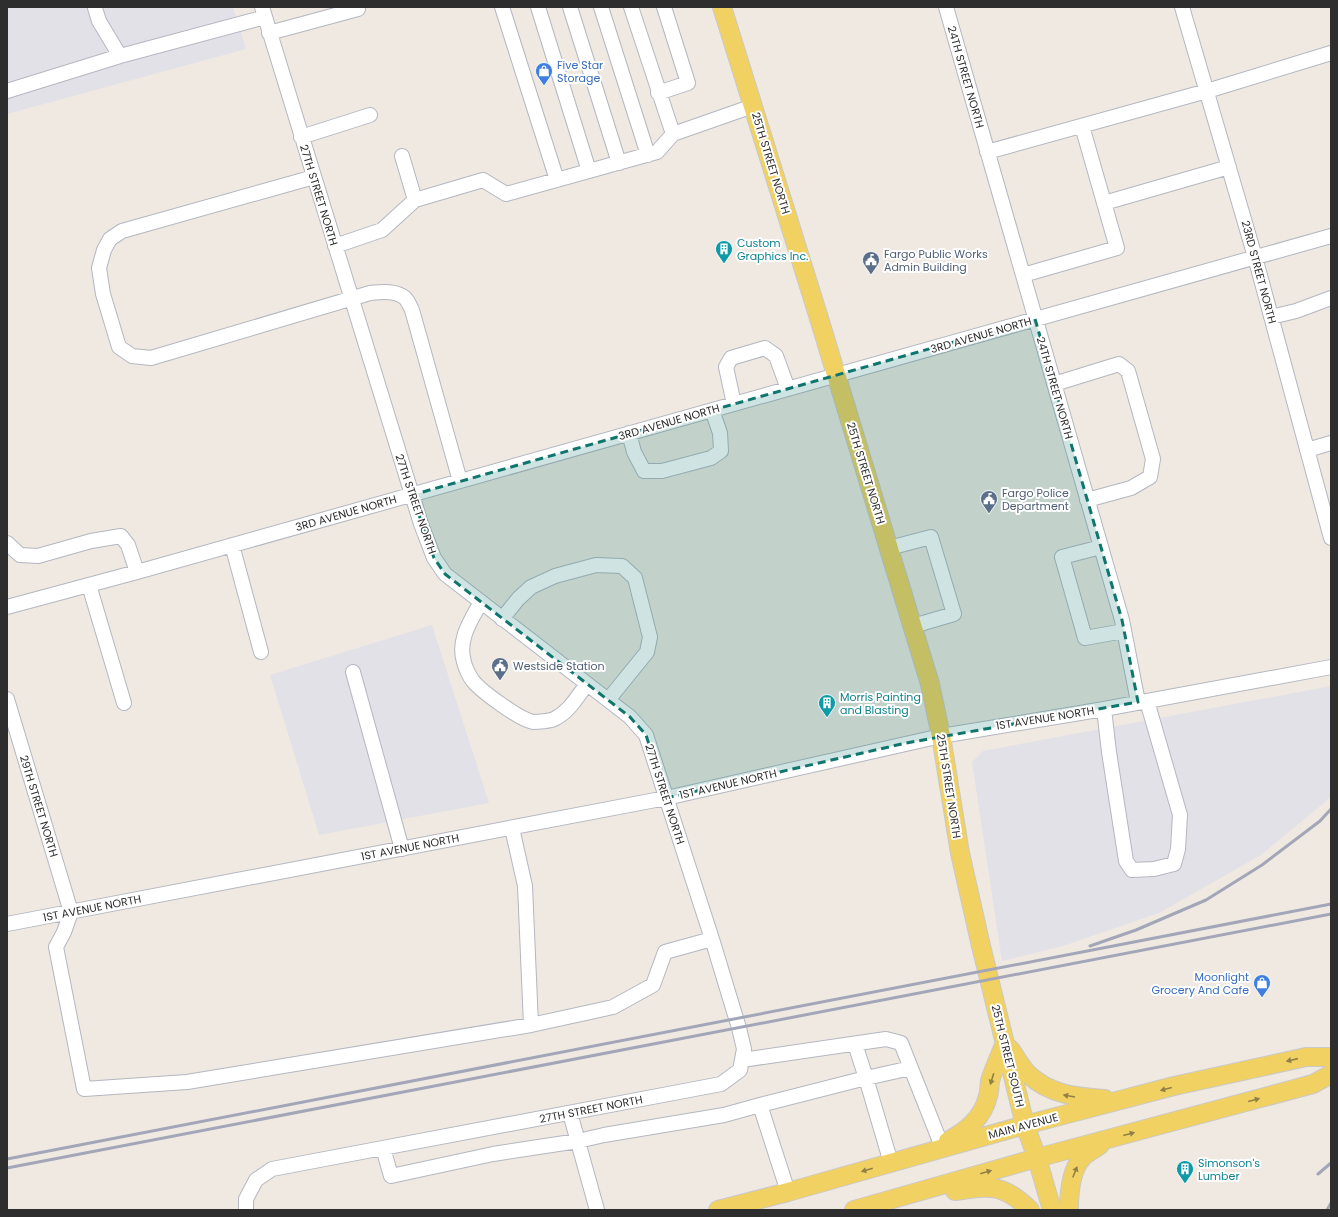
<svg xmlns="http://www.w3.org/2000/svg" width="1338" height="1217" font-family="Poppins,sans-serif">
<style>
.industrial{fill:#e3e1e8}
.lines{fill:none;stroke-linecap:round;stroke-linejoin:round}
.minor-casing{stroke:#b4b7c1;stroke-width:16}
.major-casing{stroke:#c9c9c9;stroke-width:20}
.minor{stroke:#fff;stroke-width:14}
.major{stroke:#f2d163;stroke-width:18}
.rail{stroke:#a3a6b8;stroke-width:3}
.oneway{fill:#908048}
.marked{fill:#0f766e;fill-opacity:0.2;stroke:#0f766e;stroke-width:3;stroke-dasharray:8 5;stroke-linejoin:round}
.labels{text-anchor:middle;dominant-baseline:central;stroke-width:4;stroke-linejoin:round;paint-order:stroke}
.shop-label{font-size:11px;fill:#366cbe;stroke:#fff;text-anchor:start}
.street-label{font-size:11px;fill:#2e2e2e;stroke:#fff}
.culture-label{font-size:11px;fill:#0d838f;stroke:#fff;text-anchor:start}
.service-label{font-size:11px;fill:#4e5e75;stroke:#fff;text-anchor:start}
</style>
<rect width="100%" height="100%" fill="#efe9e1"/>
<path class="industrial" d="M 7,7 L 233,7 L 246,49 L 7,114 Z
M 432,625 L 489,803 L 319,835 L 270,675 Z
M 1331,686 L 1331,797 L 1261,855 L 1159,913 L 1066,945 L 1002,961 L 972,762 L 983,751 Z"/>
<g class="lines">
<defs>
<path id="minor" d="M 502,7 L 557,180
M 538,7 L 589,171
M 570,7 L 619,163
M 601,7 L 648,155
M 631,7 L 673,134
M 946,7 L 1122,620 L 1138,702
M 1182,7 L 1255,257 L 1331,538
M 95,8 L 99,21 L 120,56 L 265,17
M 269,33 L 358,9
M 7,91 L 120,56
M 658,93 L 688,83 L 664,7
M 301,137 L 370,115
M 987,152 L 1207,91 L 1331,53
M 402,156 L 415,200
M 314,177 L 122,231 L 110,239 L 104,250 L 99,268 L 103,294 L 119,347 L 132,356 L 151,358 L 370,293 C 381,292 396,290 405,298 C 408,301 410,306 412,310 L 460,481
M 1104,203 L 1229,167
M 335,246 L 382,230 L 415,200 L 483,180 L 506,194 L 657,152 L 673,134 L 753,106
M 1023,275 L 1117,248 L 1082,126
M 1271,317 L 1296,311 L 1331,298
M 1054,384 L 1119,364 L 1128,371 L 1153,459 L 1150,477 L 1131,488 L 1087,500
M 734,404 L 726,367 L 731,358 L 765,348 L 776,356 L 788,389
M 629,433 L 634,452 L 644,471 L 662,471 L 711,458 L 721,451 L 720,433 L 712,410
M 1307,450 L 1331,443
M 7,543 L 20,555 L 38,556 L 91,541 L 121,536 L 128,545 L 137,572
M 232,545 L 261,652
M 1101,547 L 1062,557 L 1085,638 L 1124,631
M 889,548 L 931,537 L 954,614 L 913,626
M 89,585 L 124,703
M 481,602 C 471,620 457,640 464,662 C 465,667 469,676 473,681 C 482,692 519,719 533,722 C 538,722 550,721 554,719 C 569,712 577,697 587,684
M 7,607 L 137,572 L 1331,236
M 502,619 L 518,599 L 531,587 L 555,576 L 596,565 L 622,566 L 635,578 L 650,637 L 647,652 L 608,700
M 353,672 L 402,849
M 7,699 L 71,912 L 64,932 L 56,947 L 84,1089 L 187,1082 L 531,1025 L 613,1007 L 653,985 L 665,952 L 712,939
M 1104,709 L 1109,752 L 1126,861 L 1132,870 L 1154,869 L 1174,864 L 1178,849 L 1180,815 L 1147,701
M 512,828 L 525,886 L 531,1025
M 7,924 L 666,798 L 941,736 L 1104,709 L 1331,667
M 855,1044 L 866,1078 L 911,1068
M 742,1060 L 886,1039 L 901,1043 L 941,1144
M 760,1105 L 866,1078 L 891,1163
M 570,1113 L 597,1210
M 383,1148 L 391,1176 L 493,1154 L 578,1141 L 604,1135 L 724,1115 L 760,1105 L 788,1192
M 246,1210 L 246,1199 L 256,1180 L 272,1169 L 721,1084 L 740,1070 L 744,1049 L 739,1028 L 712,939 L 646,735 L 630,717 L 445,574 L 434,558 L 421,524 L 262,7"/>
<path id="major" d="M 722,7 L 818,315 L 930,684 L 941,736 L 960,853 L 981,946 L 1025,1125 L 1037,1158 L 1052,1210
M 1010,1049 C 1016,1057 1021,1067 1028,1074 C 1050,1095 1077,1097 1105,1099
M 948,1141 C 966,1131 983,1118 988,1096 C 990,1091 989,1086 990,1081 C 994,1068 1000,1055 1005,1043
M 955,1191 C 990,1186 1003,1183 1030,1210
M 718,1210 L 788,1192 L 1025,1125 L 1174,1086 L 1306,1057 L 1331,1057
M 854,1210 L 1037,1158 L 1313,1084 L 1331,1074
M 1069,1210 C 1069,1194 1071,1170 1082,1158 C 1086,1153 1095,1149 1100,1145"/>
</defs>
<use href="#minor" class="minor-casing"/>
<use href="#major" class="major-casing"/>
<use href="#minor" class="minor"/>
<use href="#major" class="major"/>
<path class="rail" d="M 1090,946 L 1136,930 L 1206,900 L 1262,865 L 1320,821 L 1331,809
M 7,1159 L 1331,904
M 7,1168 L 1331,914
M 1318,1174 L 1331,1163
M 1327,1210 L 1331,1203"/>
</g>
<defs><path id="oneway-solid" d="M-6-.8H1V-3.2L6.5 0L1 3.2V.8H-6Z"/></defs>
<g class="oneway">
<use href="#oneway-solid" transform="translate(1292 1060) rotate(167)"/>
<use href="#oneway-solid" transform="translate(992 1079) rotate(107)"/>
<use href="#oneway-solid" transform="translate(1166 1089) rotate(165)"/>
<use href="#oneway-solid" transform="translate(1069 1096) rotate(-170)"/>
<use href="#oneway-solid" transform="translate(1254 1100) rotate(-15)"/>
<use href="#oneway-solid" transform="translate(1129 1134) rotate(-15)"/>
<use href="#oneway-solid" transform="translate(867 1170) rotate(164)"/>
<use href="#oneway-solid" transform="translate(986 1172) rotate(-16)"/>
<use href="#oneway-solid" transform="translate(1075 1172) rotate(-68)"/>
</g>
<path class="marked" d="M 1035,319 L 1122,620 L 1138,702 L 906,743 L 666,798 L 646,735 L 630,717 L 445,574 L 434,558 L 412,495 Z"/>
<defs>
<symbol id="shop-pin" viewBox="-11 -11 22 30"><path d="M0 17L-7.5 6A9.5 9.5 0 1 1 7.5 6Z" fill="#3f7fe0" stroke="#fff"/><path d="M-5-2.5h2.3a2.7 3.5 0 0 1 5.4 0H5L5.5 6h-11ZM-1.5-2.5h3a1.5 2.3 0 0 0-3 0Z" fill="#fff"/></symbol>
<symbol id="building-pin" viewBox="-11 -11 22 30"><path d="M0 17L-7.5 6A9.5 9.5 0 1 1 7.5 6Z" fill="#0f9aa8" stroke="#fff"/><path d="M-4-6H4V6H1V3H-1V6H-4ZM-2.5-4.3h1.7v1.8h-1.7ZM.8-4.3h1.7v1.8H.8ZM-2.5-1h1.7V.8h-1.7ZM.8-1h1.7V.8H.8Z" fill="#fff"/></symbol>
<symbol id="civic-pin" viewBox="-11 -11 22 30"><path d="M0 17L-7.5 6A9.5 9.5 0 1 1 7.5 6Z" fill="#5c6f8a" stroke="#fff"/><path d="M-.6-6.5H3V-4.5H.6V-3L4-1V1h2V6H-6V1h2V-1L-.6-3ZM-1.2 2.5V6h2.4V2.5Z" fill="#fff"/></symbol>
</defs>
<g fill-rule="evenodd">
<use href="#shop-pin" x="534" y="61" width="20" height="27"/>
<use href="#building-pin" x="714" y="239" width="20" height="27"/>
<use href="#civic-pin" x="861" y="250" width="20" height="27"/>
<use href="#civic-pin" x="979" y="489" width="20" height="27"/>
<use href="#civic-pin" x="490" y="656" width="20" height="27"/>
<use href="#building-pin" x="817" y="693" width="20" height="27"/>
<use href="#shop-pin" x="1252" y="973" width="20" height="27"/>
<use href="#building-pin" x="1175" y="1159" width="20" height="27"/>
</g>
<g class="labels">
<g class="shop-label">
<text x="557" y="65">Five Star<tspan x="557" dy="13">Storage</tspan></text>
<text x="1249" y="977" text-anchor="end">Moonlight<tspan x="1249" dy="13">Grocery And Cafe</tspan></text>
</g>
<g class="street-label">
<text transform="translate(966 77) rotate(74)">24TH STREET NORTH</text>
<text transform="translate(771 163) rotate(73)">25TH STREET NORTH</text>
<text transform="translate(319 195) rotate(73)">27TH STREET NORTH</text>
<text transform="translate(1259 272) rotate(75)">23RD STREET NORTH</text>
<text transform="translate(981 335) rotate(-16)">3RD AVENUE NORTH</text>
<text transform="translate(1055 388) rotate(74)">24TH STREET NORTH</text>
<text transform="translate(669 422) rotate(-16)">3RD AVENUE NORTH</text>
<text transform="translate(866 473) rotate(73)">25TH STREET NORTH</text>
<text transform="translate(416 504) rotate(71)">27TH STREET NORTH</text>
<text transform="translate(346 513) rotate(-16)">3RD AVENUE NORTH</text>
<text transform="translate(1045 718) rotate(-9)">1ST AVENUE NORTH</text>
<text transform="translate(728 784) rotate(-13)">1ST AVENUE NORTH</text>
<text transform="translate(949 786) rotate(81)">25TH STREET NORTH</text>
<text transform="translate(665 794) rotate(72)">27TH STREET NORTH</text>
<text transform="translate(39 806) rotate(73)">29TH STREET NORTH</text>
<text transform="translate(410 847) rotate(-11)">1ST AVENUE NORTH</text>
<text transform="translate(92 908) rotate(-11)">1ST AVENUE NORTH</text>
<text transform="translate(1008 1056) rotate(76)">25TH STREET SOUTH</text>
<text transform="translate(591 1109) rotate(-11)">27TH STREET NORTH</text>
<text transform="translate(1023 1126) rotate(-15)">MAIN AVENUE</text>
</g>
<g class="culture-label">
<text x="737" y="243">Custom<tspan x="737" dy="13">Graphics Inc.</tspan></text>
<text x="840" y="697">Morris Painting<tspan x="840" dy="13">and Blasting</tspan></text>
<text x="1198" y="1163">Simonson's<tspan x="1198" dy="13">Lumber</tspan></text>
</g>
<g class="service-label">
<text x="884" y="254">Fargo Public Works<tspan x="884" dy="13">Admin Building</tspan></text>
<text x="1002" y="493">Fargo Police<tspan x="1002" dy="13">Department</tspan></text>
<text x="513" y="666">Westside Station</text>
</g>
</g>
<rect width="1338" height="1217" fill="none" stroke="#2e2e2e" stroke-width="16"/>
</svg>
